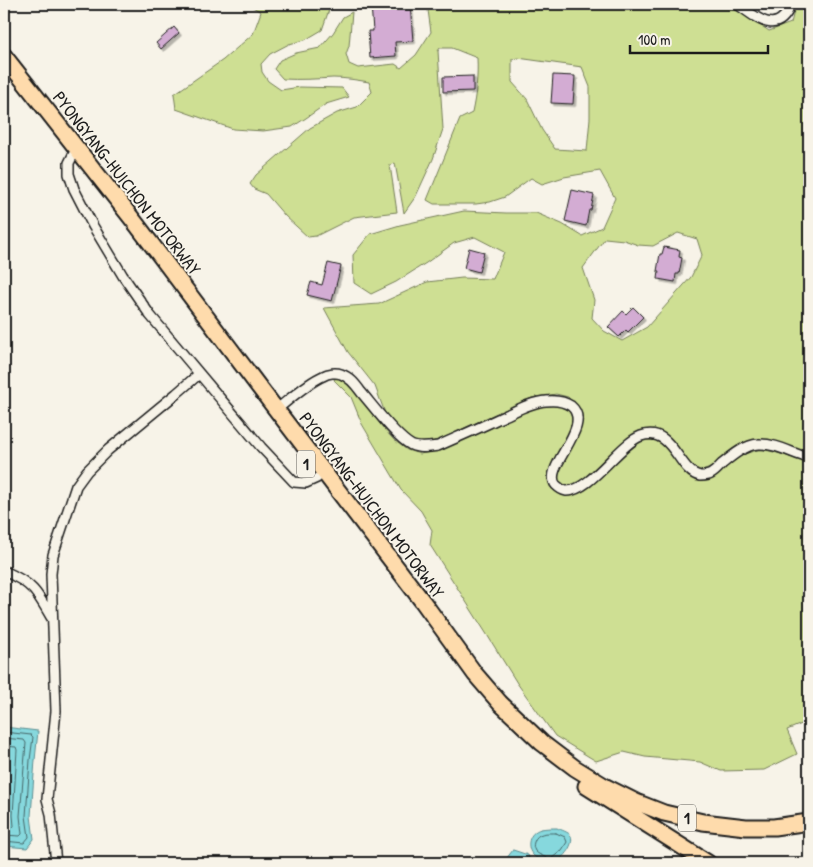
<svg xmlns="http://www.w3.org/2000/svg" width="813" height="867" font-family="'Patrick Hand',sans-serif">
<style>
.green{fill:#cedf93;stroke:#757e58;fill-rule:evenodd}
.water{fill:#86d8dd;stroke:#5c8d90}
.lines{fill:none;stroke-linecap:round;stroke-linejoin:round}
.shore{stroke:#466769;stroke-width:1}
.stream{stroke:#5c8d90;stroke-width:2.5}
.building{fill:#d3acd3;stroke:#1c1c1c;filter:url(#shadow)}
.minor-casing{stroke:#1c1c1c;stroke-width:12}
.motorway-casing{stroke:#1c1c1c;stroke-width:19}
.minor{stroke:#f7f3e8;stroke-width:9}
.motorway{stroke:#fedbac;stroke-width:15}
.labels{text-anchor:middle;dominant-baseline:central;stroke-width:4;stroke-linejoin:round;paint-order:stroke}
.shield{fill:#f7f3e8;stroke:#5e5c59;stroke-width:1}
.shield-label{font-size:16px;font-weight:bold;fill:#1c1c1c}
.street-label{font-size:18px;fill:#1c1c1c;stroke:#f7f3e8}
</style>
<defs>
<filter id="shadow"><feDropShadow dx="2.5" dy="2.5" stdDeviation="0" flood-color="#0004"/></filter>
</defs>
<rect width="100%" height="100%" fill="#f7f3e8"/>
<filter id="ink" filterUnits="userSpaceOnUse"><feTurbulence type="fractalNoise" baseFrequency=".02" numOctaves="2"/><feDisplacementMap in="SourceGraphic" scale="10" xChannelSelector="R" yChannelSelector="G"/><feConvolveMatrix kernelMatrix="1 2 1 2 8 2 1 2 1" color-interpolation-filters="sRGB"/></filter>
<g filter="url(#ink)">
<path class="green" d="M 248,4 L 331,4 L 322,30 L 305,40 L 289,44 L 270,54 L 261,64 L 262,72 L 268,81 L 281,90 L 300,87 L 342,88 L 349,97 L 326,104 L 306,118 L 292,127 L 263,131 L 233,129 L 176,109 L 174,94 L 223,60 L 253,34 L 261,12 Z
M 423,4 L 730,4 L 769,31 L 791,23 L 796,4 L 809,4 L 809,453 L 744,444 L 714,466 L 703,471 L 690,466 L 682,456 L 678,447 L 665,436 L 649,431 C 636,440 578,486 567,486 C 562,486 560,483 557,480 L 559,471 L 579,432 L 581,416 L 578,407 L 568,397 L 556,394 L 532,398 L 486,418 L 441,439 L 427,443 L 413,443 L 404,435 L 385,413 L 375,386 L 348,352 L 324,308 L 379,304 L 427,282 L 462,278 L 493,279 L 504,252 L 475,237 L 454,243 L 426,263 L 396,282 L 371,294 L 354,283 L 353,255 L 370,234 L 400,225 L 464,211 L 506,213 L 536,213 L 562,224 L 582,236 L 602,227 L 615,198 L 600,171 L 564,177 L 542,184 L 531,178 L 505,197 L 490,202 L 476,204 L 434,204 L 427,200 L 460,119 L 472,113 C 476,94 478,77 477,58 L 452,48 L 440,48 L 438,51 L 443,129 L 433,159 L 416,196 L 404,213 L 395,163 L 390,165 L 397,212 L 354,217 L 316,236 L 308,237 L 285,216 L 266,194 L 254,189 L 250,184 L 256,175 L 310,128 L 337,113 L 357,107 L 372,92 L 369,82 C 357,80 345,78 333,78 C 316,79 300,80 283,79 L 274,69 L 280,60 L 296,53 L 320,48 L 333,33 L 343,17 L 352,12 L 349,46 L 346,54 L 349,64 L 358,68 L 395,64 L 401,68 L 416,55 L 431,32 L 428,10 ZM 518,58 L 582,67 L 590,87 L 590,118 L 587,151 L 555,149 L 542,130 L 527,99 L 512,82 L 512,59 ZM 678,233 L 697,239 L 702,255 L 691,277 L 647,327 L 622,341 L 604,331 L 592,318 L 594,300 L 583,268 L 605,238 L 624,240 L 638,245 L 653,246 Z
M 336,377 L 347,382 L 355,391 L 384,429 L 394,440 L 407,450 L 420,454 L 435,451 L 471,437 L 532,408 L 550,404 L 561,405 L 569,409 L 572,414 L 573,427 L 548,477 L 550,487 L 557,492 L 566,494 L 632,445 C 635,444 639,442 642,441 C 670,433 676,472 698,481 C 712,486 731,460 743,455 C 747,453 753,451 758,450 C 769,448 796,460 809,463 L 809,721 L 787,730 L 797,754 L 764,770 L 721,771 L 700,762 L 645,757 L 624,752 L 596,761 L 555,736 L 517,683 L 486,633 L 430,545 L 432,530 L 421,511 L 401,490 L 362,424 L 351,397 L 334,380 Z"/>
<path class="water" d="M 4,727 L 38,731 L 35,760 L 31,816 L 34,839 L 27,848 L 4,846 Z
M 557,828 C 561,830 569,832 571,836 C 575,845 561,862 552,863 C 547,863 538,860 534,856 C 525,848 528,832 541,829 C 546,828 552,828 557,828 Z
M 513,850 L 528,855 L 531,863 L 503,863 Z"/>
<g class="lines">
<path class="shore" d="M 4,732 L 31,735 L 33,737 L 30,760 L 26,816 L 29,837 L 24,843 L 4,841
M 4,738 L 24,740 L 26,743 L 20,816 L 22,834 L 20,836 L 4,835
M 4,746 L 16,747 L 17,750 L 13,815 L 14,826 L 12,828 L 4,828
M 556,833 L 565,837 L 567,842 L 562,850 L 551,859 L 549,860 C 545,856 538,855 535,851 C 533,847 533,846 534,842 C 537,832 547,833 556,833 Z"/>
<path class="stream" d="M 806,797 L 809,797"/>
</g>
<path class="building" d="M 371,4 L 410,4 L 413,41 L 395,42 L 396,56 L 370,58 L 368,31 L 373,31 Z
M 174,27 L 179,33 L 161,49 L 156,43 Z
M 553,75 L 575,76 L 573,104 L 551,103 Z
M 473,76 L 473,91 L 443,92 L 443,77 Z
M 572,190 L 594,195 L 591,210 L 589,210 L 586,226 L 565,221 Z
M 664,247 L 680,250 L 679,257 L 682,258 L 679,274 L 676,274 L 675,282 L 658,279 L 659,271 L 657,271 L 660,254 L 662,254 Z
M 469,248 L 484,252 L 479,272 L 464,268 Z
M 328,263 L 341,266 L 332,301 L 307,295 L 311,282 L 322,285 Z
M 633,307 L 643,317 L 628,332 L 626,330 L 619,337 L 608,327 L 623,311 L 626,314 Z"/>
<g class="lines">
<defs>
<path id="minor" d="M 737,4 C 757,18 778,38 791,4
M 73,155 L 69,163 L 69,174 L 74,189 L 93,226 L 123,276 L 150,315 L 261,447 L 294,482 L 306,483 L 317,478
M 276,410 C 290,399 307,383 323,376 C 328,373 336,372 341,374 C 350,377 356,385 361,392 C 373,406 396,437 411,445 C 419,449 429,447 438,446 C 458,437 479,428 500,418 C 514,412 530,402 546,401 C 555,400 564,401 571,406 C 595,426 541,468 556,485 C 559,488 562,490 566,491 C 590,492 619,444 641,436 C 673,425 678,472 700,476 C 703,476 708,476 711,474 C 715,472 719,467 722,464 C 732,456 745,445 758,444 C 776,443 793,454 809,458
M 4,571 C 32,583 37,592 51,617
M 56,863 L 51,814 L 47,799 L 56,711 L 51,574 L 53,555 L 76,486 L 87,471 L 108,450 L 176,394 L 199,374"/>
<path id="motorway" d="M 4,56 L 137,225 L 259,387 L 423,602 L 475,674 L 500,703 L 542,743 L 575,768 L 606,787 L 636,802 L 664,813 L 703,822 L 746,827 L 774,827 L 809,822
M 586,786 L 708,863"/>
</defs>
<use href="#minor" class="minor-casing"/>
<use href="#motorway" class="motorway-casing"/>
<use href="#minor" class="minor"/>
<use href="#motorway" class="motorway"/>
</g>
</g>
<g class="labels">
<g class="shield">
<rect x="297" y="450.5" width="18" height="27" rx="4"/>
<rect x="678" y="804.5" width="18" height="27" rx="4"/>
</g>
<g class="shield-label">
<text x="306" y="464">1</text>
<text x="687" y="818">1</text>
</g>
<g class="street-label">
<text transform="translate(127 183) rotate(52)">PYONGYANG–HUICHON MOTORWAY</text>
<text transform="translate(372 505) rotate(53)">PYONGYANG–HUICHON MOTORWAY</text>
</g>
</g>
<rect width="813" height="867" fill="none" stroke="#f7f3e8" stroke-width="20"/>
<rect x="10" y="10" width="793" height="847" fill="none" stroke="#1c1c1c" stroke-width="2" filter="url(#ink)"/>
<path d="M630 45v8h138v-8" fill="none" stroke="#1c1c1c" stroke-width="2.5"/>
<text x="638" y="45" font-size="15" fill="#1c1c1c" stroke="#f7f3e8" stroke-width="4" paint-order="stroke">100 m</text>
</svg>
